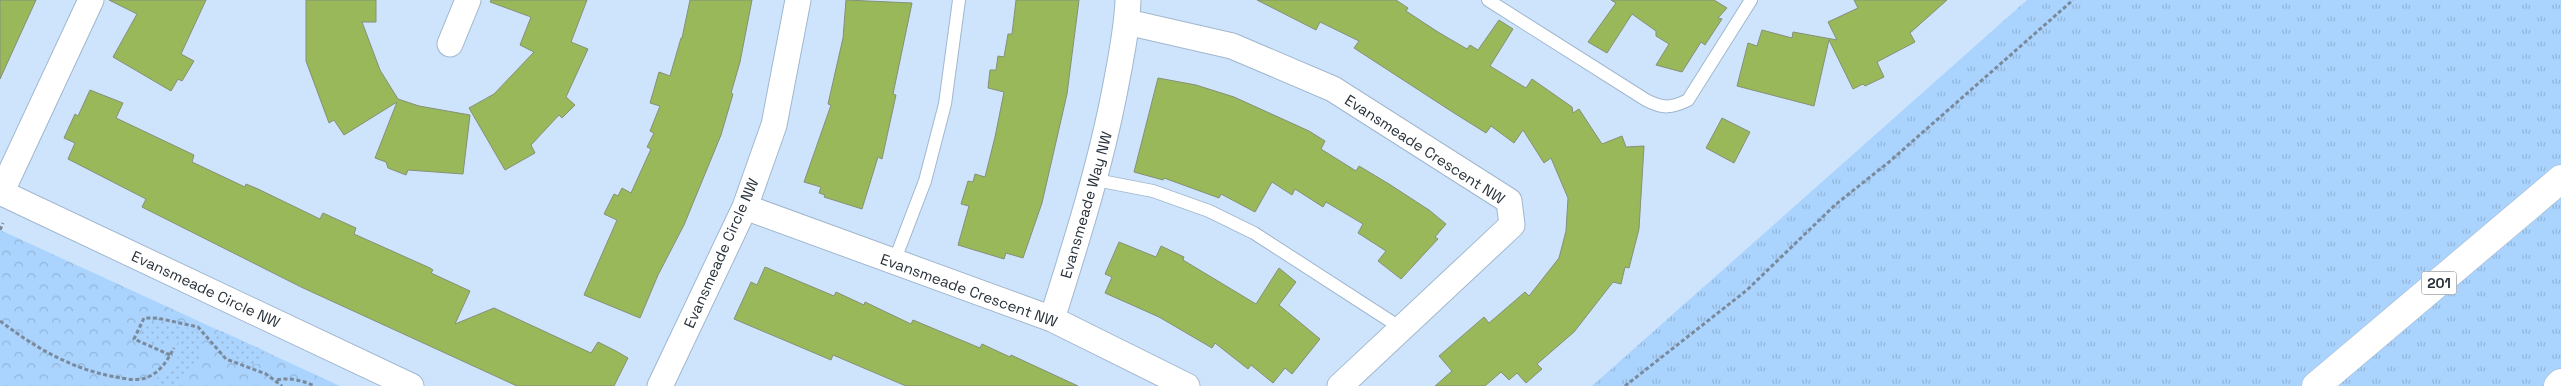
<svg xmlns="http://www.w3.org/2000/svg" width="2561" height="386" font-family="'Space Grotesk',sans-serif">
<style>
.grass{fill:url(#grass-tufts)}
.park{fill:url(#park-crowns)}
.garden{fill:url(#garden-dots)}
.building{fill:#98b85a;stroke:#869076}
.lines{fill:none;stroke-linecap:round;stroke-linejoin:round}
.service-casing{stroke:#a1b7ce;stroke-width:14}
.minor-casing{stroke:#a1b7ce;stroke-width:27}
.motorway-casing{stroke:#a1b7ce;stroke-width:29}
.path{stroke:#7a8a9b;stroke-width:3;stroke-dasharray:4 2.5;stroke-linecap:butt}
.service{stroke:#fff;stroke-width:12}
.minor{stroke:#fff;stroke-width:25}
.motorway{stroke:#fff;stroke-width:28}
.labels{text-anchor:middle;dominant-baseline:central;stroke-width:5;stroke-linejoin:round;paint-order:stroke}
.shield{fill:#fff;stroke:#697076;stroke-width:1}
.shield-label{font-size:14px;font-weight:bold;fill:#29323b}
.street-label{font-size:15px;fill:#29323b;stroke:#fff}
</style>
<defs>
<pattern id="grass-tufts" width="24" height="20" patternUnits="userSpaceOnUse" patternTransform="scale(1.25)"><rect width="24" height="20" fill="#aad3fd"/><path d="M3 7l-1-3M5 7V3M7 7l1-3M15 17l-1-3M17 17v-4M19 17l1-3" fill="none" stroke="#92b6da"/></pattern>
<pattern id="park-crowns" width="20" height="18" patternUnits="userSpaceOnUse" patternTransform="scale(1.25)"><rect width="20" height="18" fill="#aad3fd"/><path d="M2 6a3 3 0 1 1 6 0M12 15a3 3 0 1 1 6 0" fill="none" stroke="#92b6da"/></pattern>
<pattern id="garden-dots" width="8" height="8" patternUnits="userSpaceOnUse" patternTransform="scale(1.25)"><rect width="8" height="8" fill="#aad3fd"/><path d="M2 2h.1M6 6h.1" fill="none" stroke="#92b6da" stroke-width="1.8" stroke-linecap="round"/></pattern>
</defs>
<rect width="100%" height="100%" fill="#cde4fc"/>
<path class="grass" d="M 2027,0 L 2561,0 L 2561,386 L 1592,386 Z"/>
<path class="park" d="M 0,230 L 340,386 L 0,386 Z"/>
<path class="garden" d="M 157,320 L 196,330 L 203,344 L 199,363 L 185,371 L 177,386 L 161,386 L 154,380 L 175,364 L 181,347 L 179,343 L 172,341 L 162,346 L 151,342 L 141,333 L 143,328 Z
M 221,331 L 267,352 L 267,355 L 258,364 L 242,365 L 216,342 L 216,338 Z"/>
<path class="building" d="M 0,0 L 36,0 L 0,79 Z
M 109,0 L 206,0 L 181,54 L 194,61 L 182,81 L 178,79 L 171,91 L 113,57 L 137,14 Z
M 306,0 L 376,0 L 376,22 L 362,22 L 380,70 L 398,99 L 419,106 L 470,115 L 463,174 L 408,170 L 406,175 L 388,168 L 386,162 L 375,158 L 397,102 L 344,135 L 334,120 L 329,123 L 306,61 Z
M 491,0 L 587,0 L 571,42 L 588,49 L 566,97 L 575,105 L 562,118 L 559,115 L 531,145 L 535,153 L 505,170 L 469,108 L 494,94 L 534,52 L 520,45 L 531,17 L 490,2 Z
M 690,0 L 752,0 L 740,62 L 731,93 L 733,94 L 721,135 L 684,225 L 658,275 L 640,318 L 584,295 L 617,220 L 604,214 L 614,194 L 618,196 L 622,188 L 631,193 L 651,149 L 647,147 L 654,133 L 650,131 L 660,106 L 650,103 L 659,72 L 670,76 L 681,38 L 682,38 Z
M 846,0 L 912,3 L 893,94 L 896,95 L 882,159 L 878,157 L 862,209 L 824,197 L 825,195 L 819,193 L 821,187 L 804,182 L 831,105 L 828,104 L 843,38 Z
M 1016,0 L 1079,0 L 1067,94 L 1042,203 L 1023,258 L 1006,253 L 1004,259 L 958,245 L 969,206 L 961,204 L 968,181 L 973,182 L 975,174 L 985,177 L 995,137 L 1004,92 L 988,88 L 990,70 L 996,70 L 998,56 L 1004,57 L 1008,34 L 1012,34 Z
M 1257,0 L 1396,0 L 1408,8 L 1406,11 L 1438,32 L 1467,49 L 1470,45 L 1478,50 L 1499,20 L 1513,29 L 1490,66 L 1526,88 L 1532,79 L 1572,107 L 1573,113 L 1579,109 L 1602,144 L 1622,136 L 1626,147 L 1644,146 L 1639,229 L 1629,268 L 1625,267 L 1621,284 L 1613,282 L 1574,332 L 1537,364 L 1542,369 L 1526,383 L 1517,373 L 1509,380 L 1501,372 L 1485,386 L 1435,386 L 1452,371 L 1439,356 L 1484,317 L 1489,323 L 1525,292 L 1529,296 L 1559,258 L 1566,231 L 1568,198 L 1551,158 L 1544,163 L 1523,130 L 1514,143 L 1491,126 L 1486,133 L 1454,113 L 1354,48 L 1359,41 L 1320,22 L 1316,30 Z
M 1611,0 L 1714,0 L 1727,8 L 1718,18 L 1722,19 L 1705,45 L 1701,42 L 1682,72 L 1656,65 L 1669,44 L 1656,36 L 1656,31 L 1632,14 L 1607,53 L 1588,42 L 1616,3 Z
M 1854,0 L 1947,0 L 1910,33 L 1915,42 L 1877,62 L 1884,77 L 1865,86 L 1863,84 L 1853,89 L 1829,40 L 1814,106 L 1737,86 L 1748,43 L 1757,46 L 1762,30 L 1792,38 L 1793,32 L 1837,40 L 1828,22 L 1858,8 Z
M 1158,78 L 1196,85 L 1234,97 L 1309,131 L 1325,141 L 1321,149 L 1356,171 L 1359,166 L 1389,184 L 1429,210 L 1446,224 L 1435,237 L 1438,239 L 1401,279 L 1378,261 L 1386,251 L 1358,233 L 1363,224 L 1326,202 L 1323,207 L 1295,189 L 1292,195 L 1272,182 L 1255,212 L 1221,194 L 1219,198 L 1164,178 L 1163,180 L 1134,172 Z
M 90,90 L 123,103 L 116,118 L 194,155 L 192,162 L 245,187 L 246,184 L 258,189 L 320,219 L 323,213 L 356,228 L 354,234 L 430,268 L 433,270 L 431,273 L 470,291 L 455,324 L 494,308 L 591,353 L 598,342 L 616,351 L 628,358 L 614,386 L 517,386 L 301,287 L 142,207 L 146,199 L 68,159 L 75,143 L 64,138 L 75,114 L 78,116 Z
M 1722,118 L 1750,132 L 1734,163 L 1706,148 Z
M 1119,242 L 1156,257 L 1161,246 L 1184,257 L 1183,260 L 1256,304 L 1279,268 L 1296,282 L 1279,305 L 1320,339 L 1292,374 L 1285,368 L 1273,383 L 1251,365 L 1248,369 L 1215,343 L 1212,348 L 1159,317 L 1105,293 L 1112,277 L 1105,274 Z
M 765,267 L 834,296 L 836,292 L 864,305 L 865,302 L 911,324 L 913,320 L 980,348 L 982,344 L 1010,357 L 1011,355 L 1078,386 L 906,386 L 833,355 L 831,360 L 734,319 L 751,282 L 757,285 Z"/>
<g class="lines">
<defs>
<path id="service" d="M 1488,0 L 1646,100 C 1663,109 1672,108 1688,100 L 1751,0
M 1096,180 L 1153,191 L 1209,211 L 1254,233 L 1401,328
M 894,262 L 925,181 L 945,104 L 959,0"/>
<path id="minor" d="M 1127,22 L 1232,46 L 1333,89 L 1509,201 L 1512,225 L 1340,386
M 450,44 L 468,0
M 0,192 L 411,386
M 1,193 L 91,0
M 745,207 L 1052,319 L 1187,386
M 1052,319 C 1077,240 1102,161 1117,79 C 1122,53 1127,27 1128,0
M 660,386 L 745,207 L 774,125 L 798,0"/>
<path id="motorway" d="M 2316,386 L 2561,179
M 2558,386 L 2561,383"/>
</defs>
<use href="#service" class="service-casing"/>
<use href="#minor" class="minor-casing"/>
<use href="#motorway" class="motorway-casing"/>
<path class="path" d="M 0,230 L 3,223
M 0,321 C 36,348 71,369 116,377 C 126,379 140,382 150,376 C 162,370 168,359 174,348
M 170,355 L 134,339 L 144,318 L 157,318 L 198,327 L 226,359 L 266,374 L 282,386
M 277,380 C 290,377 303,381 315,386
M 1625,386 L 1747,290 L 1835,205 L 1889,162 L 2073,0"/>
<use href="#service" class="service"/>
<use href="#minor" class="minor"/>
<use href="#motorway" class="motorway"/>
</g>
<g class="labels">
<rect class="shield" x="2421.5" y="271.5" width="35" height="23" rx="4"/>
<g class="shield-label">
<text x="2439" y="283">201</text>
</g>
<g class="street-label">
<text transform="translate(1425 149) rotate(33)">Evansmeade Crescent NW</text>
<text transform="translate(1086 205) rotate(-74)">Evansmeade Way NW</text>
<text transform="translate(721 253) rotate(-66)">Evansmeade Circle NW</text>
<text transform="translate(206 289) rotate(25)">Evansmeade Circle NW</text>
<text transform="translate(969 290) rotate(20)">Evansmeade Crescent NW</text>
</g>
</g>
</svg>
